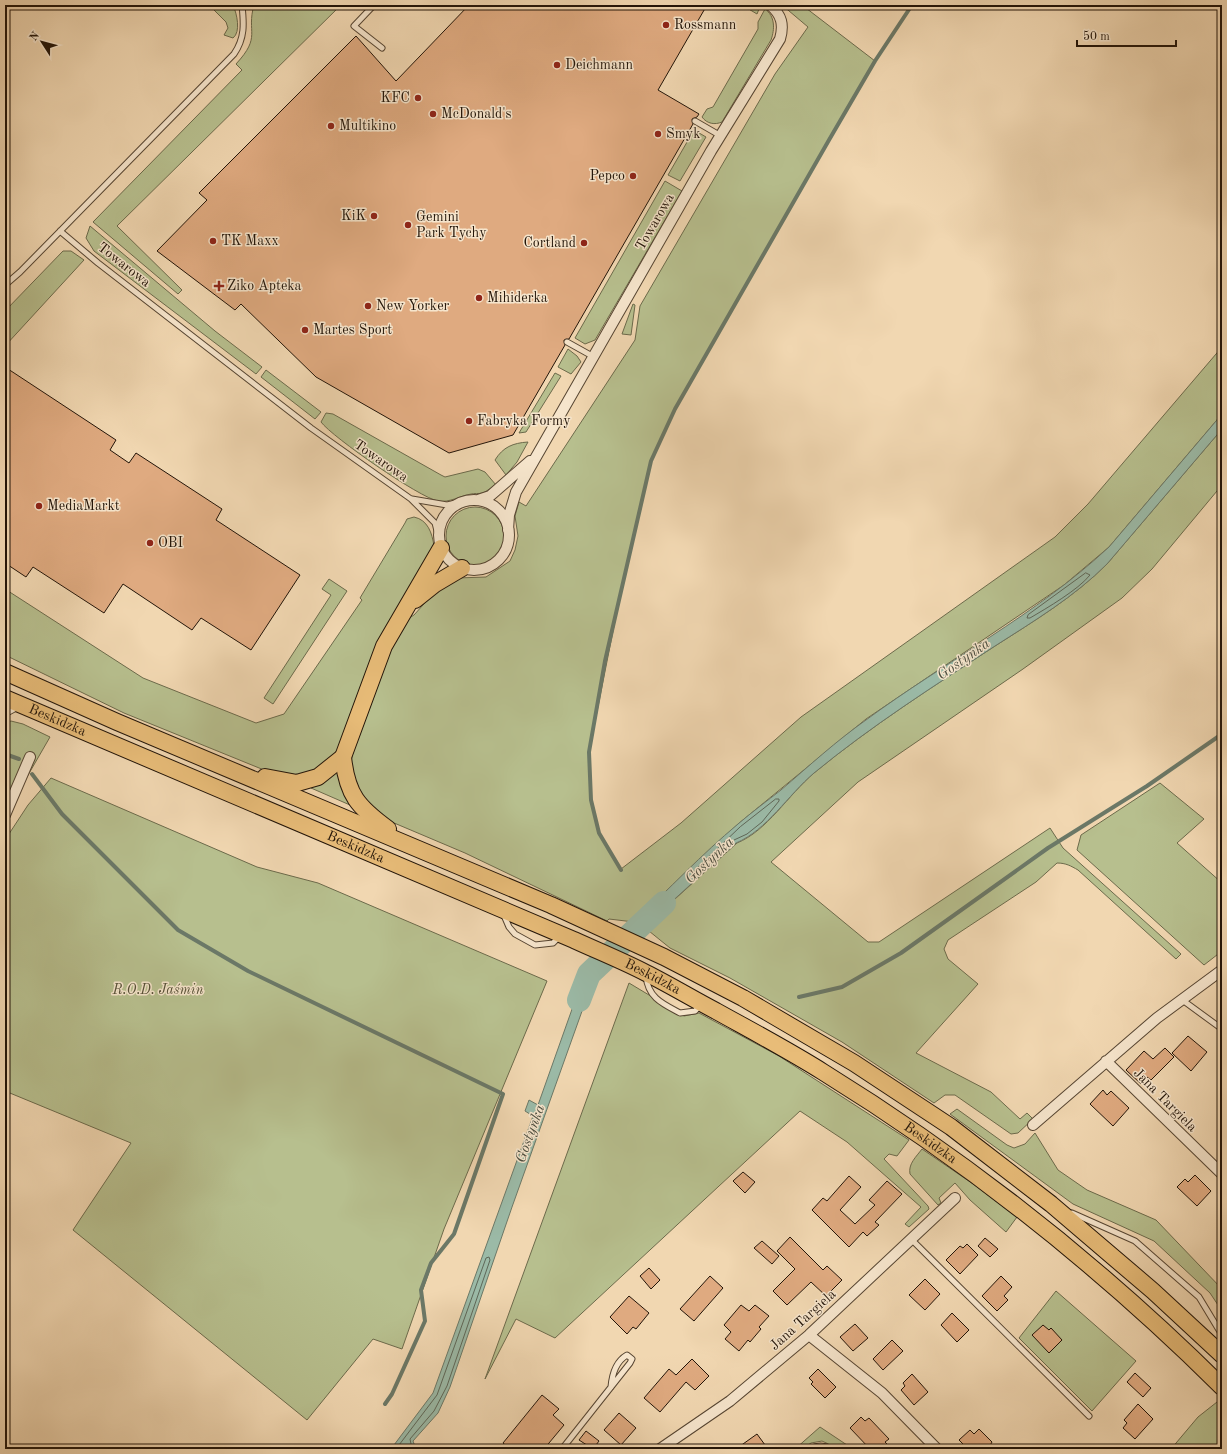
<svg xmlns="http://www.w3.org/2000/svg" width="1227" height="1454" font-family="'Old Standard TT',serif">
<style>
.green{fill:#b7bf8e;stroke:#6c6a4b}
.water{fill:#9bbaa7;stroke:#6b7867}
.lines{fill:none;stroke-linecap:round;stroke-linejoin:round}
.shore{stroke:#5e6758;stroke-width:1}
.stream{stroke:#6b7867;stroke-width:4}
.river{stroke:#9bbaa7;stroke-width:24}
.building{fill:#dfaa80;stroke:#221408}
.lane-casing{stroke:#564532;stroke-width:7}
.street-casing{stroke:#564532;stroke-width:12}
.primary-casing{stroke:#221408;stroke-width:18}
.lane{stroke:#f6e5cc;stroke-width:5}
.street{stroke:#f6e5cc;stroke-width:10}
.primary{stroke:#e8bc78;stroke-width:16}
.poi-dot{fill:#8f2418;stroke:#f6e5cc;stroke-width:1.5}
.labels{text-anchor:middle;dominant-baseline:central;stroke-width:3;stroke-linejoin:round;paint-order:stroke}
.poi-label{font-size:14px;fill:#221408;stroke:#f6e5cc;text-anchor:start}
.street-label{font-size:14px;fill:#221408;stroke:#f6e5cc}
.park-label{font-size:14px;font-style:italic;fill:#565037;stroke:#f6e5cc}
.water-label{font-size:15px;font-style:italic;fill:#4c4e40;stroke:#f6e5cc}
</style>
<rect width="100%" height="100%" fill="#f1d7b1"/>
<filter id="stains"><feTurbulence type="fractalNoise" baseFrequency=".005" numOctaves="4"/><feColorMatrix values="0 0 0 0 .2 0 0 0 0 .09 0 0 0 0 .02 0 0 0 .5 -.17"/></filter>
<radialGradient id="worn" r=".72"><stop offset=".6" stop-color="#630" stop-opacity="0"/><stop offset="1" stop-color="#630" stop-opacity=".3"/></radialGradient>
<path class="green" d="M 209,5 L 233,5 C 237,14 241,32 233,38 L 224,35 L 228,28 L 226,22 Z
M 254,5 L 341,5 L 117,226 L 182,290 L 178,294 L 93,222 L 242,70 L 236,64 C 262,36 246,33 254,5 Z
M 742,5 L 754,5 L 759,9 L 757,14 Z
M 782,5 L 802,5 L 875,61 L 675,409 L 651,461 L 616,616 L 589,752 L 591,800 L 599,833 L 621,869 L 681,823 L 801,717 L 1055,537 L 1088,504 L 1222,347 L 1222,414 L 1109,547 L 1064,585 L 866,719 L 738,824 L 634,922 L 609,919 L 607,921 L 465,853 L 380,817 L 354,785 L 351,762 L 353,752 L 385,662 L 406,620 L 414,615 L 432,595 L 457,578 L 486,577 L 510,561 L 515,550 L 518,536 L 515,516 L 519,502 L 526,506 L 635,340 L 640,306 L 775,74 L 808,27 Z
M 765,9 C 775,16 775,29 771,40 L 722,122 C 715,125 707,124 702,117 L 707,109 L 713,107 L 758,29 L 758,22 Z
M 694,130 L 706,137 L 680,181 L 668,175 Z
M 665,181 L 682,191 L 595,340 L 585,344 L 575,338 Z
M 90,226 L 215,331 L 262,367 L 256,374 L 94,251 L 86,238 Z
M 63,251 L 71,251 L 84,260 L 5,346 L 5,311 Z
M 633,304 L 635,305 L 631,335 L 622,334 Z
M 568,349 L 577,356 L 581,362 L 571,374 L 558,367 Z
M 266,370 L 321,412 L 315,419 L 261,377 Z
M 555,373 L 561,376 L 526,432 L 519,433 Z
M 326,413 L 333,414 L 441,475 L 445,477 L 478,469 L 485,472 L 496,485 C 492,487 487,491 483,493 C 479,494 474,493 471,494 C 460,496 449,503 438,501 C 420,498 332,437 321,422 Z
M 1222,429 L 1222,485 L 1152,569 L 1122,598 L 1023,669 L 858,782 L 771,862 L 868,942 L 879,942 L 1050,828 L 1063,848 L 1181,954 L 1176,959 L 1078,870 C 1071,866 1066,863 1057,863 L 1036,882 L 948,940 L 944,949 L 948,959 L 978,984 L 916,1053 L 991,1092 L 1020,1119 L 1027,1113 L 1033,1119 L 1018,1133 L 1011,1134 L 955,1095 L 945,1095 L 934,1103 L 842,1042 L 730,978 L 670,948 L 644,927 L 737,843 C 767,831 788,795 814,773 C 871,726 934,686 995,646 C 1034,621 1074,597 1107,564 Z
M 528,442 L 517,462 L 506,475 L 495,460 C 503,447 513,443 528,442 Z
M446 536a29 29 0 1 1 58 0a29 29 0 1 1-58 0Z
M 414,517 C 428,520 432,533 434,546 L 336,755 L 329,763 L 301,777 L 269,772 L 124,713 L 5,655 L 5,589 L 143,678 L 256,723 L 284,714 L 362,600 L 360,598 L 405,523 L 407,519 Z
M 329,579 L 347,591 L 273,704 L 264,698 L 331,595 L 322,589 Z
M 11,721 L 23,724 L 50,737 L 5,815 L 5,723 Z
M 340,768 L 350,805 L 311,788 Z
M 51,778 L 257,867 L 318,883 L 547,981 L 444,1229 L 402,1349 L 373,1339 L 307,1420 L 73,1230 L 131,1143 L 5,1091 L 5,840 L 28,805 Z
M 1160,783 L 1204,819 L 1177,843 L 1222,883 L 1222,951 L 1204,965 L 1077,850 L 1081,835 Z
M 629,983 L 684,1016 L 699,1013 L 779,1056 L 909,1140 L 897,1156 L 889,1154 L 884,1159 L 928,1206 L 929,1209 L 909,1227 L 905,1224 L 921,1207 L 847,1142 L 800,1111 L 555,1338 L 516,1319 L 485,1379 Z
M 957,1109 L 1007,1145 L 1014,1148 L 1025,1144 L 1035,1133 L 1058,1170 L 1087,1190 L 1156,1220 L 1222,1289 L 1222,1311 L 1210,1293 L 1154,1241 L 1073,1204 L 950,1114 Z
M 922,1149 L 976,1186 L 1017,1217 L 1006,1232 L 970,1200 L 955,1183 L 939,1198 L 941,1203 L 938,1205 L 910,1174 C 908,1164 916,1157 922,1149 Z
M 1056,1291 L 1136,1361 L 1092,1411 L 1019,1338 Z
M 1217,1402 L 1222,1407 L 1222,1449 L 1171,1449 L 1198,1417 Z
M 820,1427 L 853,1449 L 839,1449 L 822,1441 L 811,1443 L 802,1449 L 795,1449 Z"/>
<path class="water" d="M 1222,414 L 1222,429 L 1107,564 C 1074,597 1034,621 995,646 C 934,686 871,726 814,773 C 788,795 767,830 736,843 L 644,927 L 634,922 C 669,889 702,854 738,824 C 752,812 767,801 781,790 C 809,766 836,741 866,720 C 946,661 1036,615 1109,547 Z
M 587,967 L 596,972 L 512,1207 L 450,1387 L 438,1413 L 413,1441 L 416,1449 L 407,1449 L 406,1447 L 404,1449 L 391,1449 L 433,1393 L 533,1116 L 525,1111 L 529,1100 L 538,1105 Z"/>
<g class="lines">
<path class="shore" d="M 1086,573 L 1090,575 C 1078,590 1047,608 1030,618 L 1027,618 L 1028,615 Z
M 776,799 L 779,799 L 779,801 L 762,822 L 747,834 L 734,840 L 697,873 L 695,873 L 695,870 L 740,827 Z
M 396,1449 L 437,1395 L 486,1258 L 489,1257 L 490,1260 L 447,1386 L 434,1411 L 410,1439 L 412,1449"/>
<path class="stream" d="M 5,754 L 19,759
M 32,774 L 62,814 L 178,930 L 248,971 L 503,1094 L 454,1234 L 431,1263 L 421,1290 L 425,1321 L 392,1394 L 385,1404
M 621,870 L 599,833 L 591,800 L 589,752 L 605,661 L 651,461 L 675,409 L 829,140 L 875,61 L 912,5
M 799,997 L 842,987 L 901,953 L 1048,848 L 1147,786 L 1222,734"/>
<path class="river" d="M 579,1000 L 589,974 L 664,903"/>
</g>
<path class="building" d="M 469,5 L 707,5 L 658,90 L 699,114 L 697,117 L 692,119 L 693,124 L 569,339 L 564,340 L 565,345 L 513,435 L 449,453 L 316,377 L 241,304 L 235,310 L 157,251 L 207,200 L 199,193 L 356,36 L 396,81 Z
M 5,367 L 116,440 L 110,450 L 129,463 L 136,453 L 222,509 L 216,520 L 300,575 L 251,650 L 201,618 L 192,630 L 123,584 L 104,613 L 33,567 L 26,577 L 5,563 Z
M 1188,1036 L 1207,1052 L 1191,1071 L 1172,1053 Z
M 1165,1048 L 1174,1057 L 1151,1080 L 1147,1077 L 1141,1084 L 1126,1070 L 1144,1051 L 1153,1059 Z
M 1103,1090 L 1107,1095 L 1111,1091 L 1129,1108 L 1113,1126 L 1090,1104 Z
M 743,1172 L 755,1182 L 745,1193 L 733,1181 Z
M 1195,1175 L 1211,1191 L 1197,1206 L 1177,1187 L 1185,1179 L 1188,1182 Z
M 849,1176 L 861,1187 L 840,1210 L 855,1224 L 875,1205 L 869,1200 L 887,1181 L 902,1194 L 875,1222 L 879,1225 L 867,1236 L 863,1232 L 849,1247 L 812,1210 L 823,1198 L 827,1201 Z
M 790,1237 L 823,1270 L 827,1266 L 842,1280 L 826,1296 L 811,1282 L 787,1305 L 773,1291 L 795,1269 L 777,1251 Z
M 985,1238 L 998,1249 L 990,1257 L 978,1246 Z
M 762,1241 L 779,1256 L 772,1264 L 754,1248 Z
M 967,1244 L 978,1255 L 960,1274 L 946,1260 L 960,1246 L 963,1248 Z
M 649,1268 L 660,1280 L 651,1289 L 640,1276 Z
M 710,1276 L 723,1288 L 694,1321 L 680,1309 Z
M 1001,1276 L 1012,1287 L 1004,1296 L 1008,1300 L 997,1311 L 982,1296 Z
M 925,1279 L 940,1294 L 925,1310 L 909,1295 Z
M 629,1296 L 649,1313 L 636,1329 L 633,1327 L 627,1334 L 610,1317 Z
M 741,1305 L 749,1311 L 755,1305 L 769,1316 L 759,1327 L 761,1329 L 750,1342 L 748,1340 L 739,1351 L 725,1339 L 731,1332 L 724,1325 Z
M 952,1313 L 969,1330 L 957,1342 L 941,1325 Z
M 855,1324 L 868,1338 L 853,1351 L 840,1337 Z
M 1043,1325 L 1049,1330 L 1051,1328 L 1062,1340 L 1049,1353 L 1032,1335 Z
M 892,1340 L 903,1351 L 883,1370 L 873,1359 Z
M 692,1359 L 709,1376 L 695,1390 L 686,1382 L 660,1412 L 644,1398 L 669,1369 L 676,1375 Z
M 818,1369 L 836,1387 L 825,1398 L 811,1384 L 813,1382 L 809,1378 Z
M 1135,1373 L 1151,1388 L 1143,1397 L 1127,1382 Z
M 912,1374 L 928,1392 L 914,1405 L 901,1390 L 905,1386 L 903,1383 Z
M 542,1395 L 559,1409 L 553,1415 L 564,1425 L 544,1449 L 510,1449 L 503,1443 Z
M 1138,1404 L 1153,1419 L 1135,1439 L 1123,1428 L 1127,1423 L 1124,1420 Z
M 619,1413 L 636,1428 L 621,1445 L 604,1430 Z
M 861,1417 L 865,1421 L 869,1418 L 889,1439 L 885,1442 L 892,1449 L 870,1449 L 850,1428 Z
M 979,1429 L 992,1442 L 988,1449 L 968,1449 L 959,1440 L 970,1430 L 974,1434 Z
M 586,1431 L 599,1441 L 593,1449 L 579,1440 Z
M 757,1434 L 768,1449 L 736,1449 Z"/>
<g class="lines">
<defs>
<path id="lane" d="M 374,5 L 354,26 L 382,48
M 695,121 L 721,136
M 60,231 L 98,263 L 311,428 L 411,499 L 435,523 L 438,535
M 5,285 L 20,272 L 234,54 C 245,38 244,24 242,5
M 567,342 L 594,357
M 412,499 L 447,505 L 465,501
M 5,714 L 18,707
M 503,913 L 509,927 L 515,934 L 535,945 L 553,943 L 559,937
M 646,976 C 648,998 663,1004 680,1013 L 695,1011 L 700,1006
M 1181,999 L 1222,1029
M 1072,1213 L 1135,1241 L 1199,1297 L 1222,1335
M 911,1239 L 1089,1416
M 562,1449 L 630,1363 L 632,1359 L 627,1355 C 615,1362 612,1375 611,1387
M 810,1449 C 817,1445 824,1445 831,1449"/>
<path id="street" d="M 478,500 L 490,496 L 530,461
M439 535a35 35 0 1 1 70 0a35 35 0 1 1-70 0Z
M 508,530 L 509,515 L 516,492 L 711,151 L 780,39 C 784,25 782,15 770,5
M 5,815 L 30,757
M 1106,1061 L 1222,1174
M 1033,1125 L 1157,1018 L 1222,970
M 809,1335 L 882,1393 L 937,1449
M 660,1449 L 730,1401 L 809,1335 L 955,1198"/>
<g id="primary">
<path d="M 415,600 L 435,584 L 462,568"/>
<path d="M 5,672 L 117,722 L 551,905 L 664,957 L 743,998 L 854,1063 L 951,1127 L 1051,1204 L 1153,1291 L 1222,1355"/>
<path id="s1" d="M 5,698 L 574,940 C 598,951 623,961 646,973 C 670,985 693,999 716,1011 C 752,1031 788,1050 823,1072 C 967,1161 1102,1268 1222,1387"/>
<path d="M 265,777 L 297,783 L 318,777 L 343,757"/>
<path d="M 388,829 C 358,807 347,795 343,757 L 384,646 L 441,548"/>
</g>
</defs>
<use href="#lane" class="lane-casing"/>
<use href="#street" class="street-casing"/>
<use href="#primary" class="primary-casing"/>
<use href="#lane" class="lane"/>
<use href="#street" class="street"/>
<use href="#primary" class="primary"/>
</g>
<g class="poi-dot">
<circle cx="666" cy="25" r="4"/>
<circle cx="557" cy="65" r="4"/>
<circle cx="418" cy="98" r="4"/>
<circle cx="433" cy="114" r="4"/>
<circle cx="331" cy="126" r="4"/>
<circle cx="658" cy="134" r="4"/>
<circle cx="633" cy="176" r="4"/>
<circle cx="374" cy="216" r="4"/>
<circle cx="408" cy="225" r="4"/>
<circle cx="213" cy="241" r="4"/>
<circle cx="584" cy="243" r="4"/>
<path d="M217 280h4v4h4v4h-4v4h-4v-4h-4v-4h4z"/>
<circle cx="479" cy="298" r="4"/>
<circle cx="368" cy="306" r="4"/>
<circle cx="305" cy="330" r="4"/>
<circle cx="469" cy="421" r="4"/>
<circle cx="39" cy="506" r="4"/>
<circle cx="150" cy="543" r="4"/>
</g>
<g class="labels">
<g class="poi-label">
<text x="674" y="25">Rossmann</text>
<text x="565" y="65">Deichmann</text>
<text x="410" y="98" text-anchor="end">KFC</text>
<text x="441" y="114">McDonald's</text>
<text x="339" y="126">Multikino</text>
<text x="666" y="134">Smyk</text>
<text x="625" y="176" text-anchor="end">Pepco</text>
<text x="366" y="216" text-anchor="end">KiK</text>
<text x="416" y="217">Gemini<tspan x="416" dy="16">Park Tychy</tspan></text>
<text x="221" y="241">TK Maxx</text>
<text x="576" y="243" text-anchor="end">Cortland</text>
<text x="227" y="286">Ziko Apteka</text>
<text x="487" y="298">Mihiderka</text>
<text x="376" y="306">New Yorker</text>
<text x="313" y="330">Martes Sport</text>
<text x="477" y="421">Fabryka Formy</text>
<text x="47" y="506">MediaMarkt</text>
<text x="158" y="543">OBI</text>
</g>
<g class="street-label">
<text transform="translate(655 222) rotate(-60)">Towarowa</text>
<text transform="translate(124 265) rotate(38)">Towarowa</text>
<text transform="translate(381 461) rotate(35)">Towarowa</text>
<text stroke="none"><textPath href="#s1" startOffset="57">Beskidzka</textPath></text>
<text stroke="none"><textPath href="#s1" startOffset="381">Beskidzka</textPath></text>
<text stroke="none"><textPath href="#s1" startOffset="705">Beskidzka</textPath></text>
<text transform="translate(1165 1100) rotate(45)">Jana Targiela</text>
<text stroke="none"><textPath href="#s1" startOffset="1029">Beskidzka</textPath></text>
<text transform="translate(803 1320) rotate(-42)">Jana Targiela</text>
</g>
<g class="park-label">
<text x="158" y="990">R.O.D. Jaśmin</text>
</g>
<g class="water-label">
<text transform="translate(964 660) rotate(-35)">Gostynka</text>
<text transform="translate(710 861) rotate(-43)">Gostynka</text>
<text transform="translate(531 1134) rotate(-70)">Gostynka</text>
</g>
</g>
<rect width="1227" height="1454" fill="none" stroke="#f1d7b1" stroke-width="20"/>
<rect x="6" y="6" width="1215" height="1442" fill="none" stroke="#221408" stroke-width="2"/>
<rect x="10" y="10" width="1207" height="1434" fill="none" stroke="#221408"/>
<g transform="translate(42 42) rotate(306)" stroke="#f6e5cc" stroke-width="3" paint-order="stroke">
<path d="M0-3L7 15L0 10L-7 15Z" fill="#221408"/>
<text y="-6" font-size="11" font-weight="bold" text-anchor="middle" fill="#221408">N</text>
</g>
<path d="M1077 40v6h99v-6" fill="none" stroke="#221408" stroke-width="2"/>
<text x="1083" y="40" font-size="12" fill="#221408" stroke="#f6e5cc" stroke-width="3" paint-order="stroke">50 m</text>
<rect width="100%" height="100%" filter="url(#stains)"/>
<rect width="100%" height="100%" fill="url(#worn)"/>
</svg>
